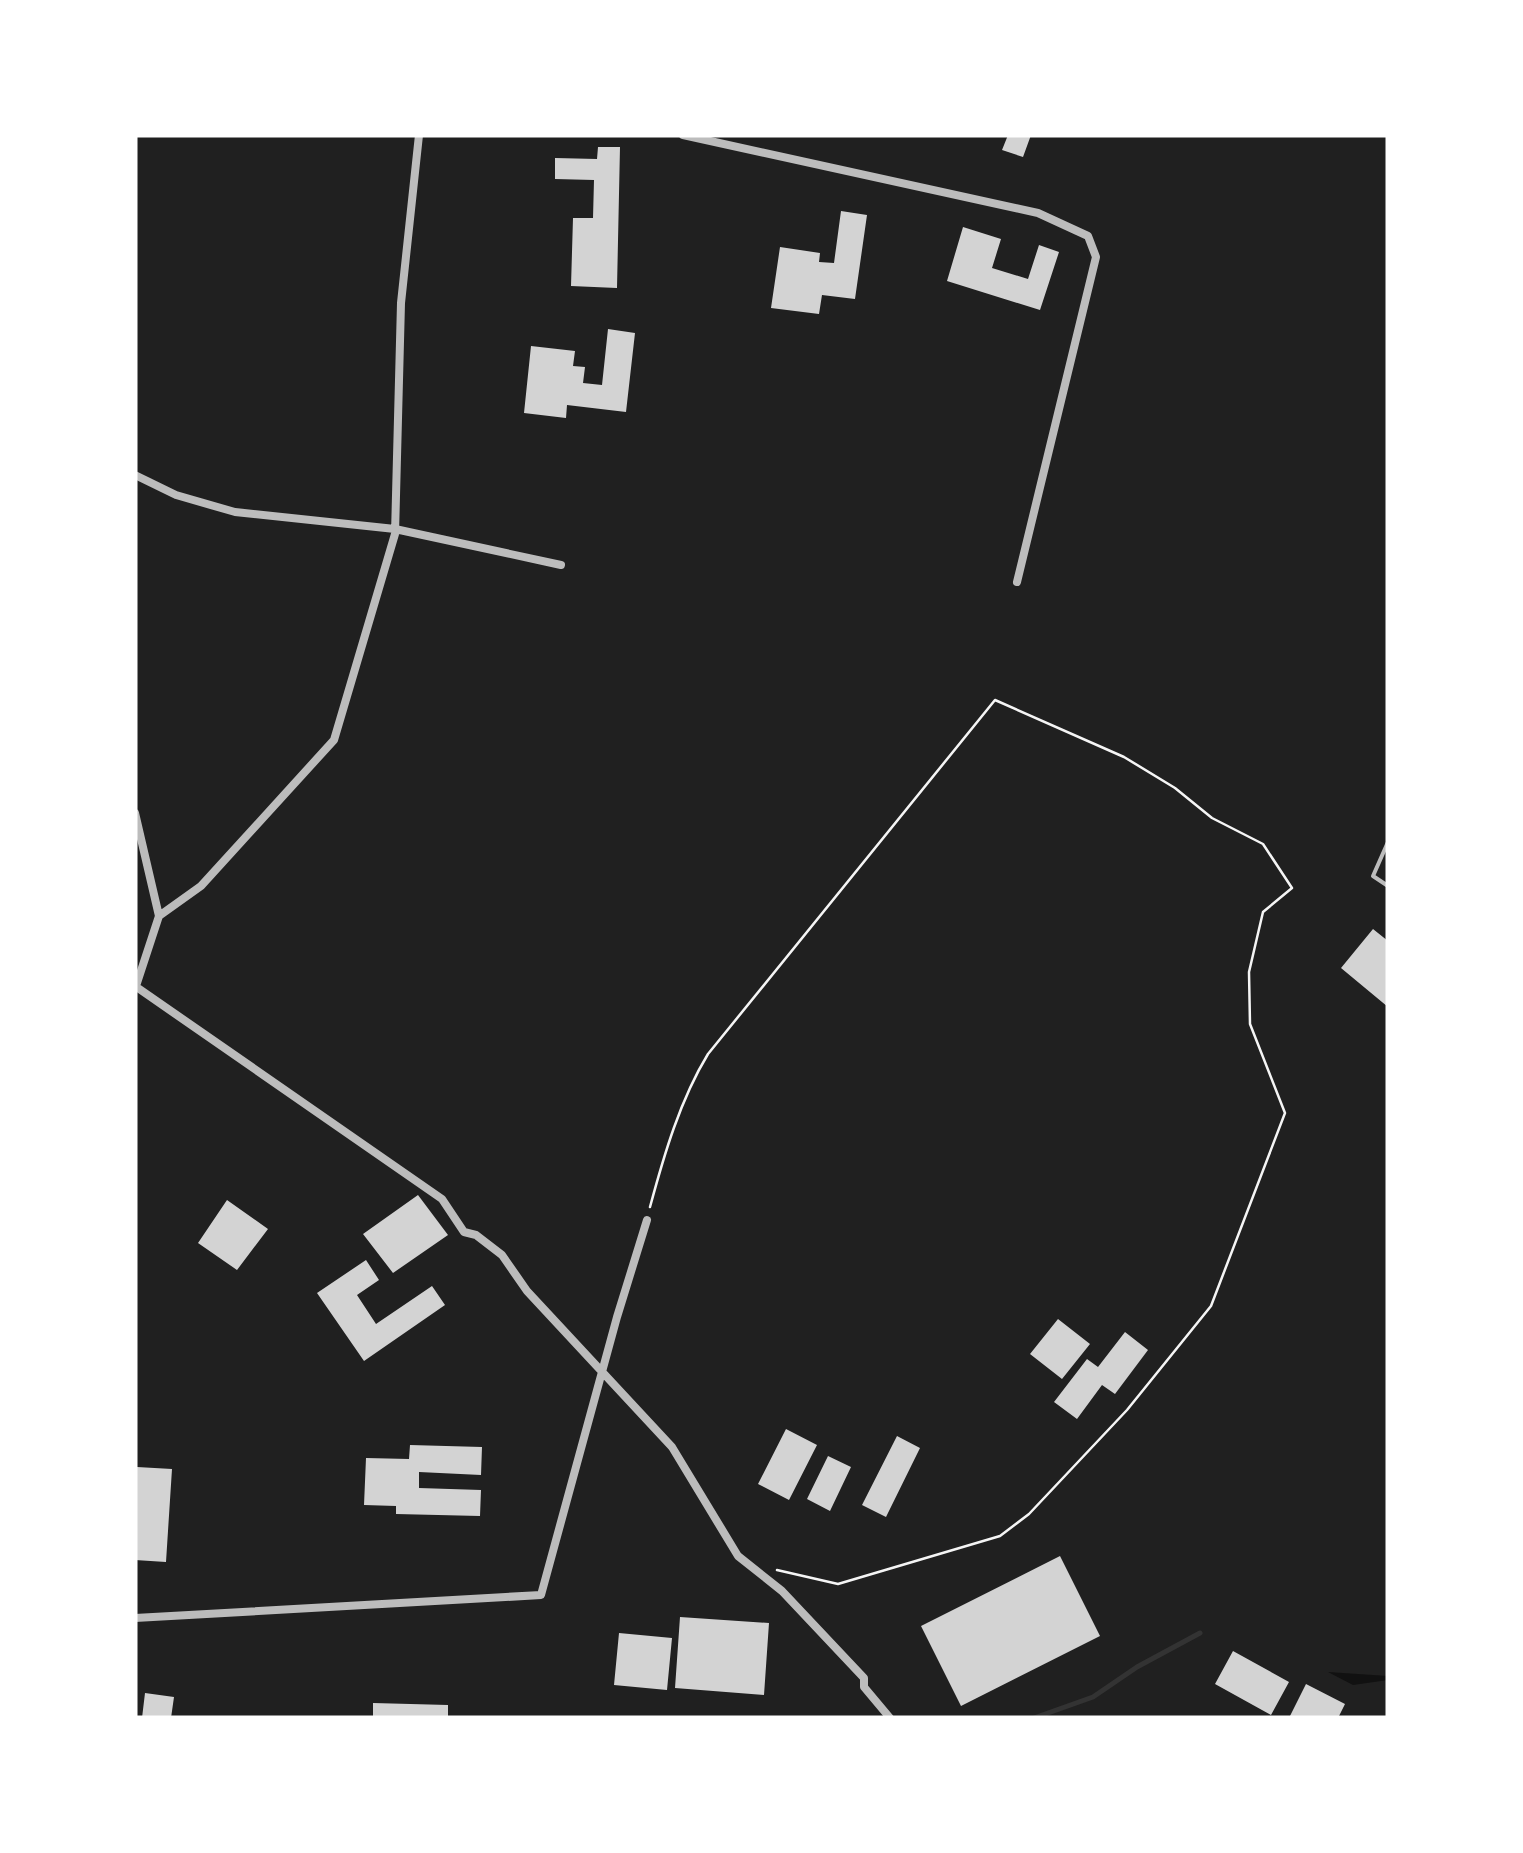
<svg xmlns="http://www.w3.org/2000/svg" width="1523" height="1853" font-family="Arial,sans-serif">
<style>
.green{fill:#202020}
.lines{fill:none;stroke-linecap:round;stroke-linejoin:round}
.stream{stroke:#333;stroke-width:5}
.building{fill:#d3d3d3}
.path{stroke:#f5f5f5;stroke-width:2.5}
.service{stroke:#bcbcbc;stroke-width:4}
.minor{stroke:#bcbcbc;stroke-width:8}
</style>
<rect width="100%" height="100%" fill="#111"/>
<path class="green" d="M 135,135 L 1388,135 L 1388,1676 L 1328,1672 L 1353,1685 L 1388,1680 L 1388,1718 L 135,1718 Z"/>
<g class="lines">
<path class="stream" d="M 1034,1718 L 1093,1697 L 1137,1667 L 1200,1633"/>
</g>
<path class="building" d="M 1008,135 L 1031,135 L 1023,157 L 1002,150 Z
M 598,147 L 620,147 L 617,288 L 571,286 L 573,218 L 593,218 L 594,180 L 555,179 L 555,158 L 597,159 Z
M 841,211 L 867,215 L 855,299 L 822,295 L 819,314 L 771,308 L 780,247 L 820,253 L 819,262 L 834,263 Z
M 963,227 L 1001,239 L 992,268 L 1028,279 L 1039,245 L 1059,252 L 1040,310 L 947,281 Z
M 608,329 L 635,333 L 626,412 L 567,405 L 566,418 L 524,413 L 531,346 L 575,351 L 573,366 L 585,367 L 583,383 L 602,385 Z
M 1373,929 L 1388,941 L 1388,1007 L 1341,968 Z
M 418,1195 L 448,1235 L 393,1273 L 363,1234 Z
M 227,1200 L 268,1229 L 237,1270 L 198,1243 Z
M 366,1260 L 379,1280 L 357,1295 L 376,1324 L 432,1286 L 445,1305 L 364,1361 L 317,1293 Z
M 1058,1319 L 1090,1344 L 1062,1379 L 1030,1354 Z
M 1125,1332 L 1148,1350 L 1115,1394 L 1102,1385 L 1077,1419 L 1054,1402 L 1087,1359 L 1098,1367 Z
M 786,1429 L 817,1445 L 789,1500 L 758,1484 Z
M 897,1436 L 920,1448 L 886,1517 L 862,1505 Z
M 410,1445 L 482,1447 L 481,1475 L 419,1472 L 419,1488 L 481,1490 L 480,1516 L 396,1514 L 396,1506 L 364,1505 L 366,1458 L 409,1459 Z
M 828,1456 L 851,1467 L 830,1511 L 807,1499 Z
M 137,1467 L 172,1469 L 166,1562 L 135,1560 Z
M 1060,1556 L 1100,1636 L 961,1706 L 921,1626 Z
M 680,1617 L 769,1623 L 764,1695 L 675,1688 Z
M 619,1633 L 672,1638 L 667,1690 L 614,1685 Z
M 1233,1651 L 1289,1682 L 1271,1715 L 1215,1684 Z
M 1306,1684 L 1345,1704 L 1338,1718 L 1289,1718 Z
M 145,1693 L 174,1697 L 171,1718 L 142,1718 Z
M 373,1703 L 448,1705 L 448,1718 L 373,1718 Z"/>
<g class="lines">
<path class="path" d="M 650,1207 C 664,1155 680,1100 708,1054 L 995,700 L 1124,757 L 1175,788 L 1212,818 L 1263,844 L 1292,888 L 1263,912 L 1249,972 L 1250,1024 L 1285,1113 L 1211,1306 L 1127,1410 L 1029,1514 L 1000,1536 L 838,1584 L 777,1570"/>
<path class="service" d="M 1388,842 L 1373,876 L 1388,886"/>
<path class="minor" d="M 683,135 L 1038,213 L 1088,236 L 1096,257 L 1017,582
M 135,475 L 176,495 L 235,512 L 395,529 L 561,565
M 135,813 L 159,916 L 136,986
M 159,916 L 201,886 L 334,740 L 395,534 L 401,303 L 419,135
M 135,986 L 442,1199 L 464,1232 L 476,1235 L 502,1255 L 527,1291 L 672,1447 L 738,1556 L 782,1591 L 864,1678 L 864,1687 L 890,1718
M 135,1618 L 541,1595 L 617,1317 L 647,1220"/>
</g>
<rect width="1523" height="1853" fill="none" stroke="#ffffff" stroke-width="275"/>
</svg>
